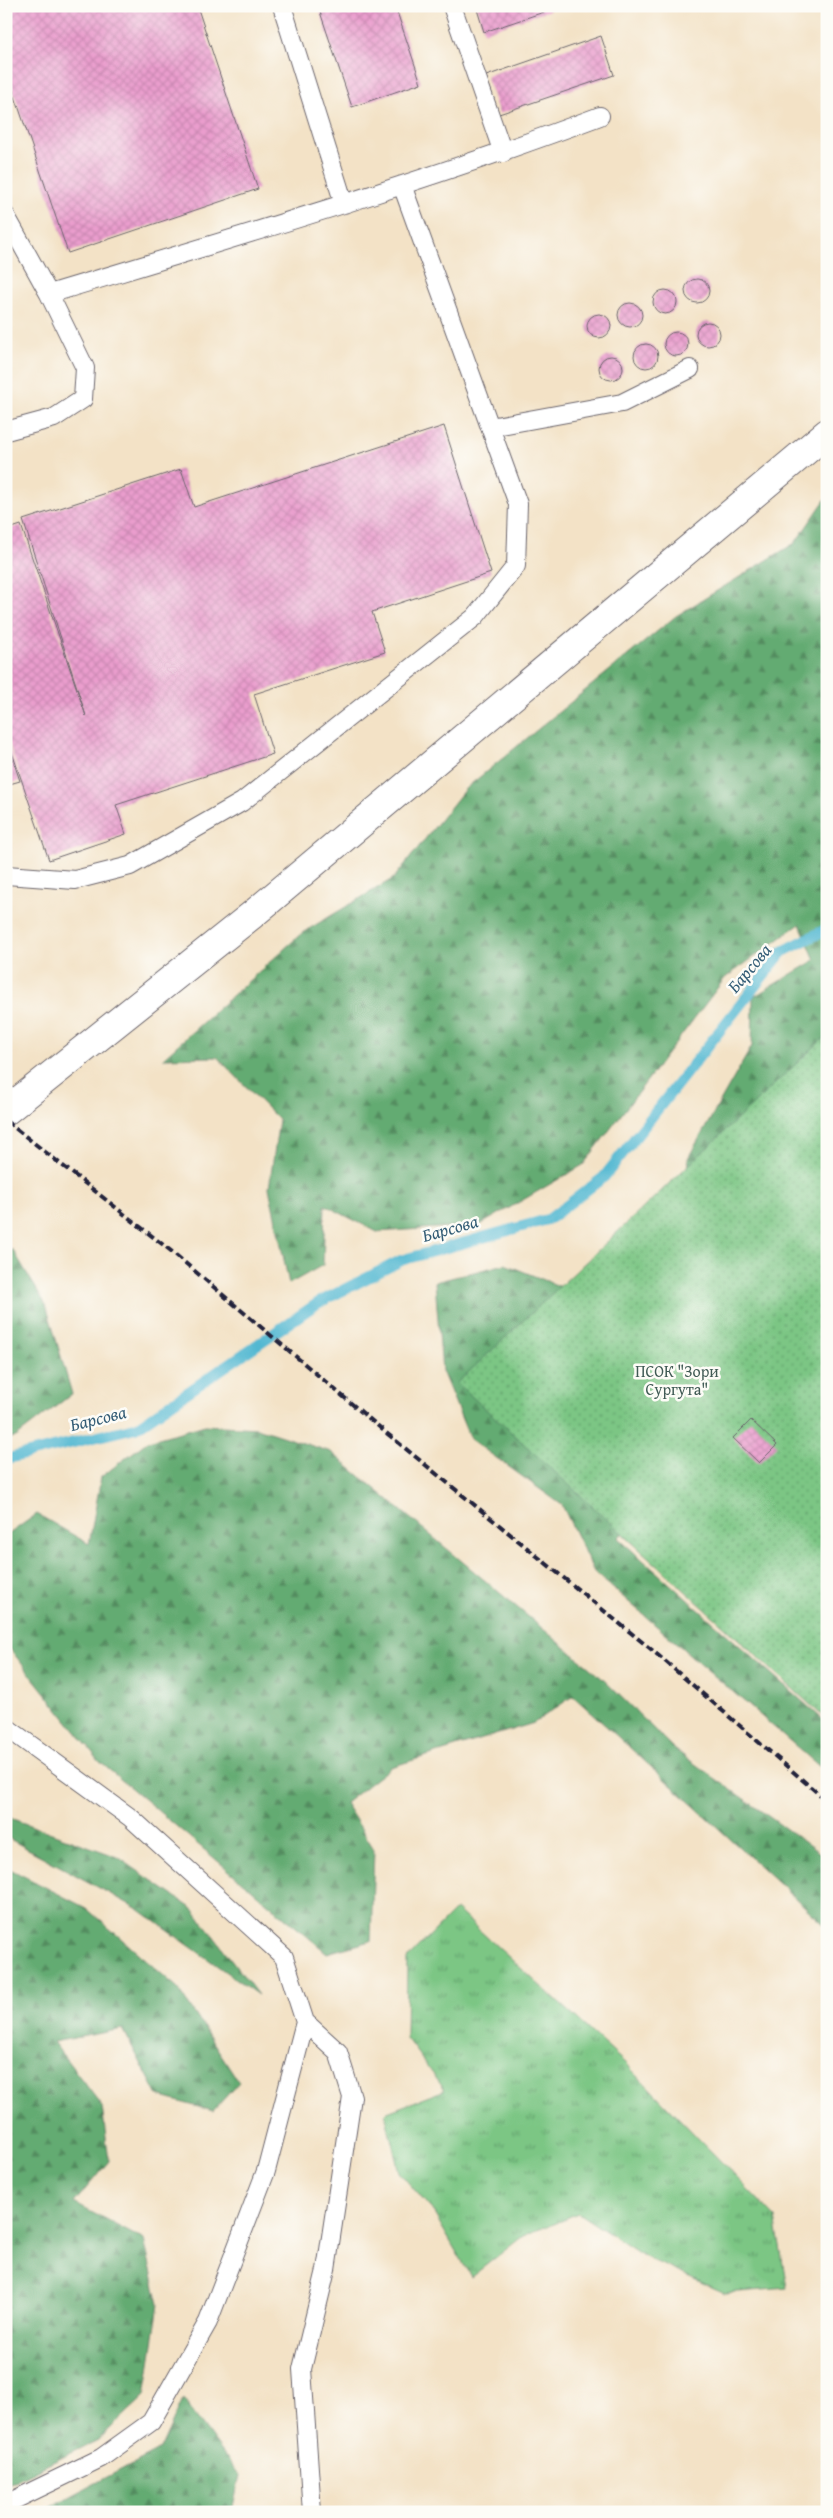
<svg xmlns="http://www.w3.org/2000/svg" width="833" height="2518" font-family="'Gentium Book Plus',serif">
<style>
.grass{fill:url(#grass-tufts);stroke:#4e7460}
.forest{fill:url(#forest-firs);stroke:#436656}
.garden{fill:url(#garden-dots);stroke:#4e7460}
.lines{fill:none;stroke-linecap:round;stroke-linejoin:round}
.stream{stroke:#52b8d1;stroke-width:11}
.building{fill:url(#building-cross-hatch)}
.service-casing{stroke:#6b656c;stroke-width:20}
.minor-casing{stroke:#6b656c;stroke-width:30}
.service{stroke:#fff;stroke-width:18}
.minor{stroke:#fff;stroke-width:28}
.rail{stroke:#22223b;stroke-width:4;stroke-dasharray:8 4;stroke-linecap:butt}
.labels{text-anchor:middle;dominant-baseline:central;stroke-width:5;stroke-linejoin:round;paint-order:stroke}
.park-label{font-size:16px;fill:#415b55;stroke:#fdfcf7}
.water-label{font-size:18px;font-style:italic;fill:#355e77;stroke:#fdfcf7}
</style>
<defs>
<pattern id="grass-tufts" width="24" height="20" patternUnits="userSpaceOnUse" patternTransform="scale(1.25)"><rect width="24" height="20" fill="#7bc684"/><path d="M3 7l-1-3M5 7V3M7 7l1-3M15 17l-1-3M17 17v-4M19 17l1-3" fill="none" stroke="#64a06d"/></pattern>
<pattern id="forest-firs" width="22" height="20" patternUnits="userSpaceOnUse" patternTransform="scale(1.25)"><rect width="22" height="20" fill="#64ab72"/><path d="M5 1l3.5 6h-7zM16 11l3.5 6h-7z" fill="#528b5f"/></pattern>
<pattern id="garden-dots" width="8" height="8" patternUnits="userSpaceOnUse" patternTransform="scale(1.25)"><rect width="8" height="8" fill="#7bc684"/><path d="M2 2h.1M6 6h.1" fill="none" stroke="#64a06d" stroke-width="1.8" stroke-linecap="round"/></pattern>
<pattern id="building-cross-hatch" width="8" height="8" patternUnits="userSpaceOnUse" patternTransform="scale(1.25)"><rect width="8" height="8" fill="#ea9dcd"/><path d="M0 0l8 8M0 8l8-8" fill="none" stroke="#c887b1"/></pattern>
</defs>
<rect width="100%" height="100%" fill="#fdfcf7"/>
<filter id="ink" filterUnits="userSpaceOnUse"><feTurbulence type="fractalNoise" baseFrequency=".02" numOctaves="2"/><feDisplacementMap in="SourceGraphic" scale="10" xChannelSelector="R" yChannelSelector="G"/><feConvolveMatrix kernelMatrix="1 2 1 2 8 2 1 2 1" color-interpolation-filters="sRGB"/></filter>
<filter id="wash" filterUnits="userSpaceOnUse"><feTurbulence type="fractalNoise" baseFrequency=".0096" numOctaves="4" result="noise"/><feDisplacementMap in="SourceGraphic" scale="20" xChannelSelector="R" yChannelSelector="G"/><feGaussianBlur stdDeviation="1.12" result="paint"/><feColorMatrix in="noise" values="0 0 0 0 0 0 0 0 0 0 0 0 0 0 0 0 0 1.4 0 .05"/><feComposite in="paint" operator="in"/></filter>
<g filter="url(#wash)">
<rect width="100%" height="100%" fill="#f3e2c6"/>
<path class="grass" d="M 456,1909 L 626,2064 L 775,2217 L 787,2288 L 725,2293 L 645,2257 L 578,2213 L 523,2236 L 471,2277 L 432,2210 L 399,2172 L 385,2113 L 445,2090 L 406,2038 L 407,1959 Z"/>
<path class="forest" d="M 827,497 L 827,1235 L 744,1402 L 618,1538 L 827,1723 L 827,1773 L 594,1572 L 562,1505 L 470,1439 L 442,1371 L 435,1282 L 505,1264 L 559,1286 L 628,1291 L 702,1279 L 688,1158 L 752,1046 L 753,997 L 815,960 L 800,924 L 725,978 L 583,1165 L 480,1225 L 377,1232 L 325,1205 L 323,1265 L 289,1284 L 269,1188 L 279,1120 L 217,1057 L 163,1058 L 302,933 L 394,878 L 465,789 L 676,616 L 795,543 Z
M 6,1250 L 13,1250 L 46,1305 L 72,1394 L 16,1437 L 6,1439 Z
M 205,1425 L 257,1428 L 331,1452 L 603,1679 L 674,1749 L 827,1858 L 827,1927 L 573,1696 L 534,1723 L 391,1767 L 345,1803 L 374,1849 L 371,1941 L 327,1953 L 100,1762 L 6,1644 L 6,1536 L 37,1514 L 89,1544 L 101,1477 L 148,1441 Z
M 6,1814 L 10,1818 L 118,1857 L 194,1910 L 258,1995 L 138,1909 L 6,1837 Z
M 6,1867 L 86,1908 L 178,1988 L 239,2082 L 213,2111 L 158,2096 L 123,2029 L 53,2042 L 102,2106 L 109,2161 L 74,2203 L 144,2240 L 159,2304 L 145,2396 L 98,2440 L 6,2485 Z
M 183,2399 L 240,2476 L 232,2512 L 41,2512 L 160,2449 Z"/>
<path class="garden" d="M 827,1035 L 827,1720 L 457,1383 Z"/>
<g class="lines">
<path class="stream" d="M 6,1459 L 137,1427 L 318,1303 L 402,1260 L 549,1219 L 604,1177 L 782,952 L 827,929"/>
</g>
<g id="blocks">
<path class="building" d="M 6,6 L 197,6 L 258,189 L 68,253 L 6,70 Z
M 318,6 L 395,6 L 421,83 L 352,107 Z
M 476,6 L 549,6 L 550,10 L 484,32 Z
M 601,36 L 614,75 L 499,114 L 486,76 Z
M685 291a12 12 0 1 1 24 0a12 12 0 1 1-24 0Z
M653 302a12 12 0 1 1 24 0a12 12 0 1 1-24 0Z
M618 315a12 12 0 1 1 24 0a12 12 0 1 1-24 0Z
M587 326a12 12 0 1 1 24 0a12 12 0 1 1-24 0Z
M696 334a12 12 0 1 1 24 0a12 12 0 1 1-24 0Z
M664 344a12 12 0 1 1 24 0a12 12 0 1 1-24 0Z
M634 356a12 12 0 1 1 24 0a12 12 0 1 1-24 0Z
M599 368a12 12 0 1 1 24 0a12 12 0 1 1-24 0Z
M 444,426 L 491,573 L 372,612 L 385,652 L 254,694 L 273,754 L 116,805 L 126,834 L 49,860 L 6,735 L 6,530 L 21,525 L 86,716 L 23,520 L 181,469 L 194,507 Z
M 6,739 L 20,781 L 6,785 Z
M 751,1420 L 777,1445 L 759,1463 L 733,1438 Z"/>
</g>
</g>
<g filter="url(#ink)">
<use href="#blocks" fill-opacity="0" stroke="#6b656c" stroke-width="1"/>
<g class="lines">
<defs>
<path id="service" d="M 282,6 L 344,204
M 452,6 L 503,153
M 6,216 L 49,294 L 85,368 L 83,399 L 54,418 L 6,431
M 49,294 C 234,238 419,184 600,116
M 490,427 L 622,403 L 690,369
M 6,875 L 75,880 L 130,866 L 242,802 L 475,617 L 516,566 L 518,504 L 402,185
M 6,1727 L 131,1818 L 284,1957 L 305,2022 L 266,2171 L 208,2322 L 151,2422 L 101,2458 L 6,2504
M 305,2022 L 338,2052 L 352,2097 L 326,2270 L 302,2369 L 312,2512"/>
<path id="minor" d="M 6,1111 L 252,915 L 827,433"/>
</defs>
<use href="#service" class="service-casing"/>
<use href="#minor" class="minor-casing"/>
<use href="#service" class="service"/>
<use href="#minor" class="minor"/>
<path class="rail" d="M 6,1121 L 171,1251 L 384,1431 L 652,1650 L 827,1801"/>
</g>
</g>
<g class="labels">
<g class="park-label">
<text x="677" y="1371">ПСОК "Зори<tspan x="677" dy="18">Сургута"</tspan></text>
</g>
<g class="water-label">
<text transform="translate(749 968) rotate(-50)">Барсова</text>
<text transform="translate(450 1228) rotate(-16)">Барсова</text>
<text transform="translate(98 1418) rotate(-14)">Барсова</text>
</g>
</g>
<rect width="833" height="2518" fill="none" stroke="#fdfcf7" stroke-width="25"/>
</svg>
